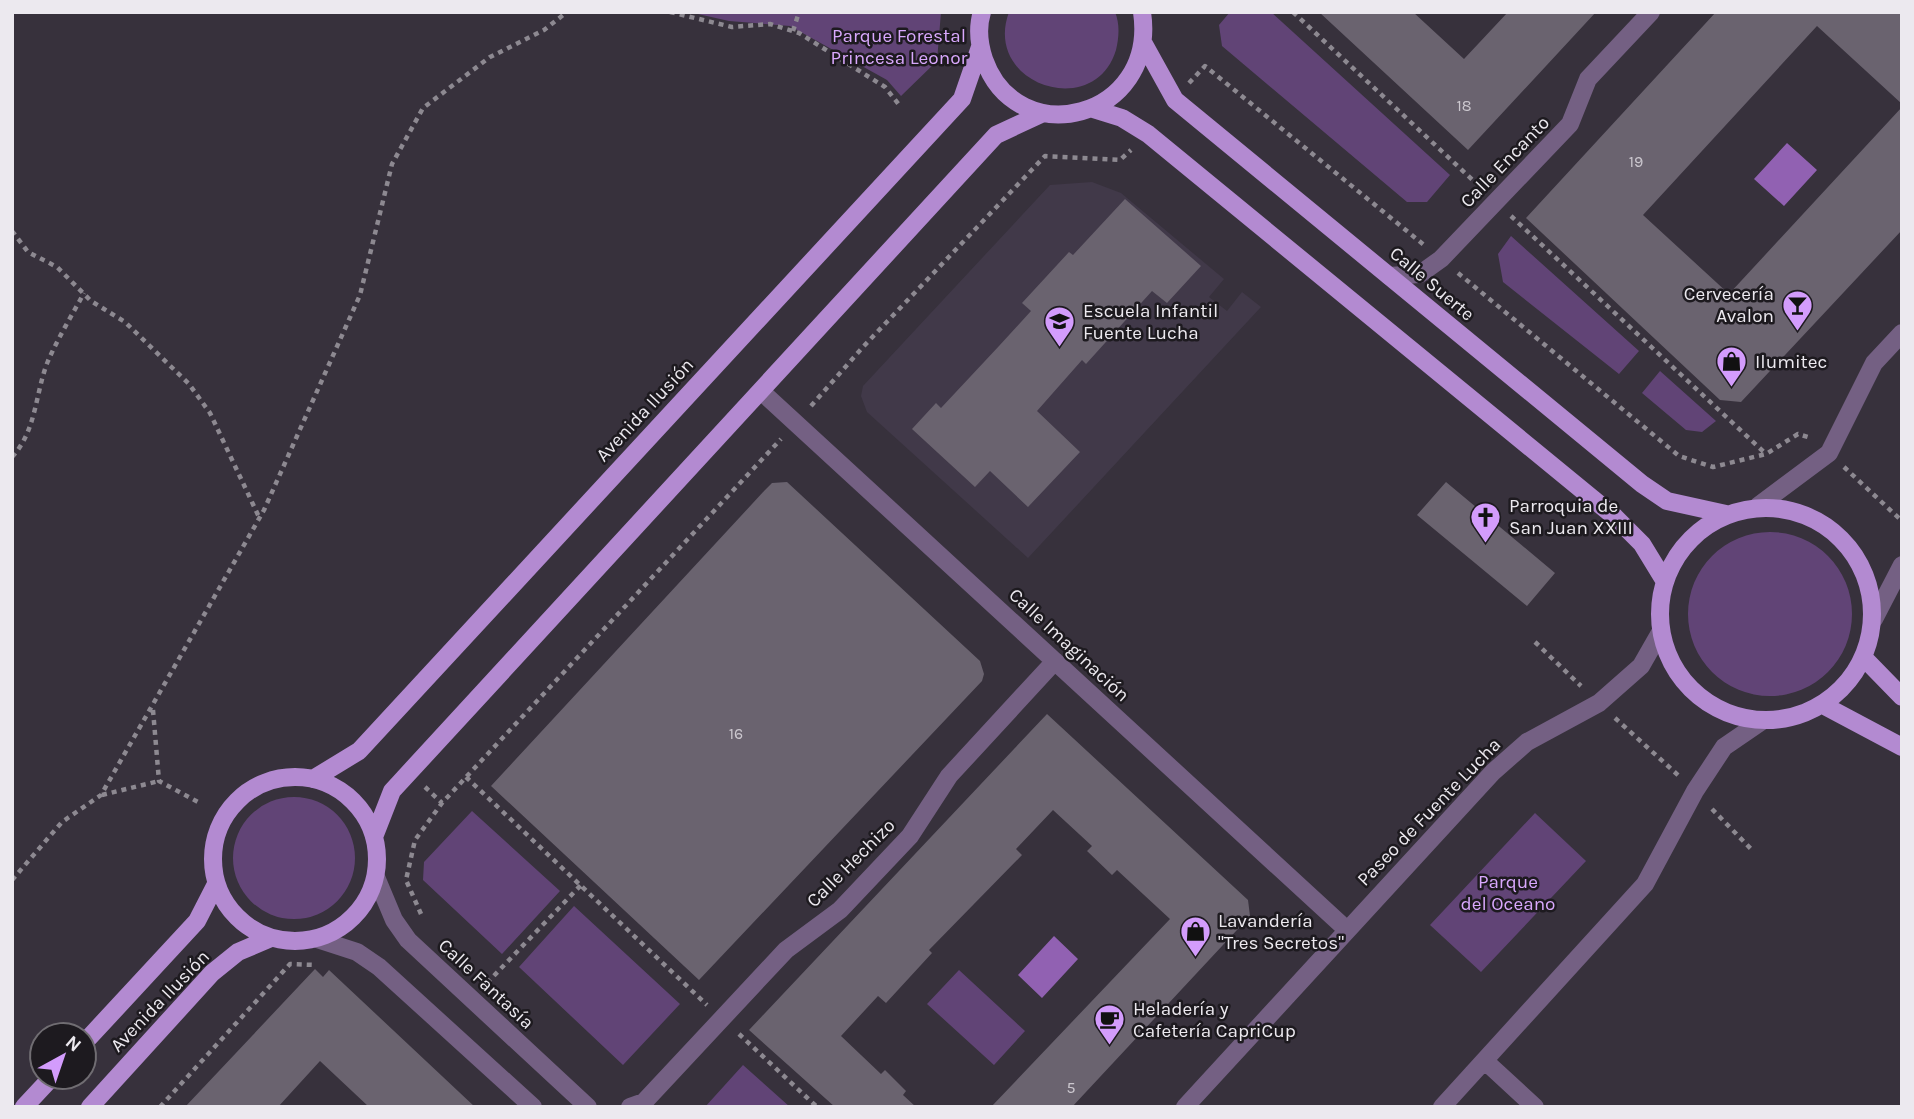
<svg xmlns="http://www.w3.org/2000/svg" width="1914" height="1119" font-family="Karla,sans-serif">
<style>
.built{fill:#413949}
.green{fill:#614476}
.water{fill:#9161b2}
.building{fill:#6a636f}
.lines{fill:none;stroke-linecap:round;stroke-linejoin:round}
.path{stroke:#8d8991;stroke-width:4.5;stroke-dasharray:5 5;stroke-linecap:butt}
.minor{stroke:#746083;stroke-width:18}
.major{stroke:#b38ad1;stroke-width:18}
.labels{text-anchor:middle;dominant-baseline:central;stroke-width:5;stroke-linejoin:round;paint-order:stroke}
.number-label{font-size:16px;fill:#ccc8cf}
.park-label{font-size:19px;fill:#d9a8fd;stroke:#1d1a1f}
.street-label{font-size:19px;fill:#ece9ef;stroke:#1d1a1f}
.poi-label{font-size:19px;fill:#ece9ef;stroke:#1d1a1f;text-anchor:start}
</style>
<rect width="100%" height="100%" fill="#37313c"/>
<path class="built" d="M 1092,182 L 1121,193 L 1224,279 L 1209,297 L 1227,311 L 1242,292 L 1261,307 L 1028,558 L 867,412 L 861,396 L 863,386 L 1050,185 Z"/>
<path class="green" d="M 689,12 L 941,12 L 937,61 L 901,96 L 887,80 L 790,26 L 729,21 Z
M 1009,12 L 1115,12 C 1120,24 1119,37 1116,50 C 1095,121 982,85 1009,12 Z
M 1230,12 L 1271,12 L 1450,175 L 1427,202 L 1407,202 L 1222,46 L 1219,25 Z
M 1511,236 L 1639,351 L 1619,374 L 1503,282 L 1498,254 Z
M 1660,371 L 1716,421 L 1702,432 L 1686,430 L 1642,393 Z
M1688 614a82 82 0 1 1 164 0a82 82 0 1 1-164 0Z
M233 858a61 61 0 1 1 122 0a61 61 0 1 1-122 0Z
M 472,811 L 560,891 L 502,954 L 423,880 L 424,862 Z
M 1535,813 L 1586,861 L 1481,972 L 1430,925 Z
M 574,906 L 680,1004 L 623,1065 L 519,967 Z
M 959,970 L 1025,1031 L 994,1065 L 927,1004 Z
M 743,1065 L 790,1107 L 705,1107 Z"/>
<path class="water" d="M 1787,143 L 1817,170 L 1784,206 L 1754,179 Z
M 1054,936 L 1078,959 L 1042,998 L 1018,975 Z"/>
<path class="building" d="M 1319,12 L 1413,12 L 1464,59 L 1508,12 L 1596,12 L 1468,150 Z
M 1716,12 L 1902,12 L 1902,104 L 1817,26 L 1643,215 L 1729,294 L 1902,107 L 1902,230 L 1741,402 L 1720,400 L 1526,218 Z
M 1125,199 L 1201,266 L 1167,303 L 1152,291 L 1086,364 L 1082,360 L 1037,411 L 1080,452 L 1028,507 L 990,471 L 975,487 L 912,429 L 936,403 L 941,408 L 999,346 L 1031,311 L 1022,303 L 1069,252 L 1073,255 Z
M 787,482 L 980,661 L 984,674 L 982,681 L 699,980 L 491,786 L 765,490 L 772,483 Z
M 1446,482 L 1555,573 L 1527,606 L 1417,515 Z
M 1047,714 L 1248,900 L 1250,916 L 1072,1107 L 991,1107 L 1170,919 L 1117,870 L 1112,875 L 1087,851 L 1092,846 L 1053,810 L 1016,849 L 1022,855 L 929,950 L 932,953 L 886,1003 L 878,996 L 841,1036 L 881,1074 L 885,1070 L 906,1091 L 903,1095 L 916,1107 L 835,1107 L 749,1030 Z
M 315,969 L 323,977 L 329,970 L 475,1107 L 369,1107 L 320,1061 L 278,1107 L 185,1107 Z"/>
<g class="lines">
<path class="path" d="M 670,12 L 732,27 L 770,24 L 799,33 L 885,87 L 900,106
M 1293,12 L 1479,186
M 793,31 L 799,12
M 1189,83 L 1205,66 L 1424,245
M 1511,216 L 1766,454
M 12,231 L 28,252 L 57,267 L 91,301 L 125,322 L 189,384 L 210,413 L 259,517
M 1458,273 L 1679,456 L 1713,467 L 1766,454 L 1798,434 L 1811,438
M 811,406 L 862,348 L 1045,156 L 1120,160 L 1131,150
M 12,457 C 37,430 35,393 48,361 C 58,338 72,315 84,293
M 1844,467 L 1902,521
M 1535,642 L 1581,686
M 153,710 L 159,781 L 198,802
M 1615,718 L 1679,776
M 466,777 L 707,1005
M 425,787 L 442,803
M 102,795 L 159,781
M 1712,809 L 1753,851
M 12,880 L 62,822 L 101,795 L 264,510 L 360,295 L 392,164 L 423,108 L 490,57 L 544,30 L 567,12
M 421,914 L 406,880 L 415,840 L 442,803 L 781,439
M 487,983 L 581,885
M 739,1034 L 817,1107
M 160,1107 L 290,964 L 316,965"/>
<path class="minor" d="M 1389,276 L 1420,274 L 1441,259 L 1570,124 L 1588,79 L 1651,12
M 762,392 L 1346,929
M 1758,506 L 1829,453 L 1874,363 L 1902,333
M 1874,619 L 1902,565
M 376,877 L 394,920 L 408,940 L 588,1107
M 317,939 L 357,952 L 379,967 L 533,1107
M 1485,1061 L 1535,1107
M 630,1107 L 644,1102 L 786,950 L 840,910 L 910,836 L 949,776 L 1055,661
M 1185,1107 L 1493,772 L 1527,742 L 1599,703 L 1641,666 L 1661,631
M 1442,1107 L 1645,884 L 1695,791 L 1724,747 L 1762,721"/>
<path class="major" d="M 982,12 C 977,28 979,44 984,59 C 1017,154 1158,119 1142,12
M 1144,44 L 1175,100 L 1642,484 L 1667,501 L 1726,514
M 1093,109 L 1122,118 L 1148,134 L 1615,517 L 1642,544 L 1664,580
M1660 614a106 106 0 1 1 212 0a106 106 0 1 1-212 0Z
M 1864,658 L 1902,697
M 1823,705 L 1902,747
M213 859a82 82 0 1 1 164 0a82 82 0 1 1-164 0Z
M 313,779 L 359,751 L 962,99 L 980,47
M 374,837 L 392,791 L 996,135 L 1043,113
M 84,1043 L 197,921 L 216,884
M 24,1107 L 52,1077
M 90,1107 L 212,973 L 238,952 L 271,938"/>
</g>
<defs>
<symbol id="bar-pin" viewBox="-11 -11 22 30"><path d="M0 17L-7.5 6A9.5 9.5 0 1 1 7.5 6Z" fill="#d39cfc" stroke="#1d1a1f"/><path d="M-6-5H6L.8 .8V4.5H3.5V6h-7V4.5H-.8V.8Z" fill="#111"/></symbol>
<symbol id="school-pin" viewBox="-11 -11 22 30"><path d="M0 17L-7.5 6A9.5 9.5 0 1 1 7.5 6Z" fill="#d39cfc" stroke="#1d1a1f"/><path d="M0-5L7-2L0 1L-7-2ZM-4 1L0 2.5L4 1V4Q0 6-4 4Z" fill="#111"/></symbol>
<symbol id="shop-pin" viewBox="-11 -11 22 30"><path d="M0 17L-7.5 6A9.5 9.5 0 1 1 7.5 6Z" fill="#d39cfc" stroke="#1d1a1f"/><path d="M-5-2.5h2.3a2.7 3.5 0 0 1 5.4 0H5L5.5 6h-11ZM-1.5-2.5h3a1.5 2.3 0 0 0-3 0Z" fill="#111"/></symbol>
<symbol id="church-pin" viewBox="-11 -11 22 30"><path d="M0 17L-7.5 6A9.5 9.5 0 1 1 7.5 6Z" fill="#d39cfc" stroke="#1d1a1f"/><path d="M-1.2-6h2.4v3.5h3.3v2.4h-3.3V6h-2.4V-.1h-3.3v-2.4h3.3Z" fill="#111"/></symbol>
<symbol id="cafe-pin" viewBox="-11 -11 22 30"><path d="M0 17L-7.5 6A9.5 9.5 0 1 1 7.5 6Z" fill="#d39cfc" stroke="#1d1a1f"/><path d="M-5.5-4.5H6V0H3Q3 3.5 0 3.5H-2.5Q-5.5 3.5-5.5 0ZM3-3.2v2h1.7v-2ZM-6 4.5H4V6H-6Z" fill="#111"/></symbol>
</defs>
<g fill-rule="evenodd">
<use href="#bar-pin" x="1780" y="288" width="35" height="47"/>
<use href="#school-pin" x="1042" y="304" width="35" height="47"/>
<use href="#shop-pin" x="1714" y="344" width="35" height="47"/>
<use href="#church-pin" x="1468" y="500" width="35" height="47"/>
<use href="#shop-pin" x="1178" y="914" width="35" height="47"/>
<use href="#cafe-pin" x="1092" y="1002" width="35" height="47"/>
</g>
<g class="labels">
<g class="number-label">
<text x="1464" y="105">18</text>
<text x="1636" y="161">19</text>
<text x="736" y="733">16</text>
<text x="1071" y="1087">5</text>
</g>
<g class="park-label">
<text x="899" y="36">Parque Forestal<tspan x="899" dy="22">Princesa Leonor</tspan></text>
<text x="1508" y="882">Parque<tspan x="1508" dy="22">del Oceano</tspan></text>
</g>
<g class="street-label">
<text transform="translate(1505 162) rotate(-46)">Calle Encanto</text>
<text transform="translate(1432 284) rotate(40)">Calle Suerte</text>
<text transform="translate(645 410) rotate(-47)">Avenida Ilusión</text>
<text transform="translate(1069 645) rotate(43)">Calle Imaginación</text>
<text transform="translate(1429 812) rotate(-46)">Paseo de Fuente Lucha</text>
<text transform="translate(851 863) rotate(-45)">Calle Hechizo</text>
<text transform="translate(486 984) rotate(43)">Calle Fantasía</text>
<text transform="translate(160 1001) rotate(-46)">Avenida Ilusión</text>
</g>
<g class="poi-label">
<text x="1774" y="294" text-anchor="end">Cervecería<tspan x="1774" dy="22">Avalon</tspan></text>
<text x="1083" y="311">Escuela Infantil<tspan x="1083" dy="22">Fuente Lucha</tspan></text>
<text x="1755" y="362">Ilumitec</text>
<text x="1509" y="506">Parroquia de<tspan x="1509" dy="22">San Juan XXIII</tspan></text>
<text x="1218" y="921">Lavandería<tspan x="1218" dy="22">"Tres Secretos"</tspan></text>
<text x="1133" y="1009">Heladería y<tspan x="1133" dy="22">Cafetería CapriCup</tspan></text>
</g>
</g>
<rect width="1914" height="1119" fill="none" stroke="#ece9ef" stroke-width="28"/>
<g transform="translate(63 1056) rotate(40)"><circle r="33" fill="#1d1a1f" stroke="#706d72" stroke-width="2"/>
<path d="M0-5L12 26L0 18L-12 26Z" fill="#d39cfc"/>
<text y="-10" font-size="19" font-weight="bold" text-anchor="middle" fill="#ece9ef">N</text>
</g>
</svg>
